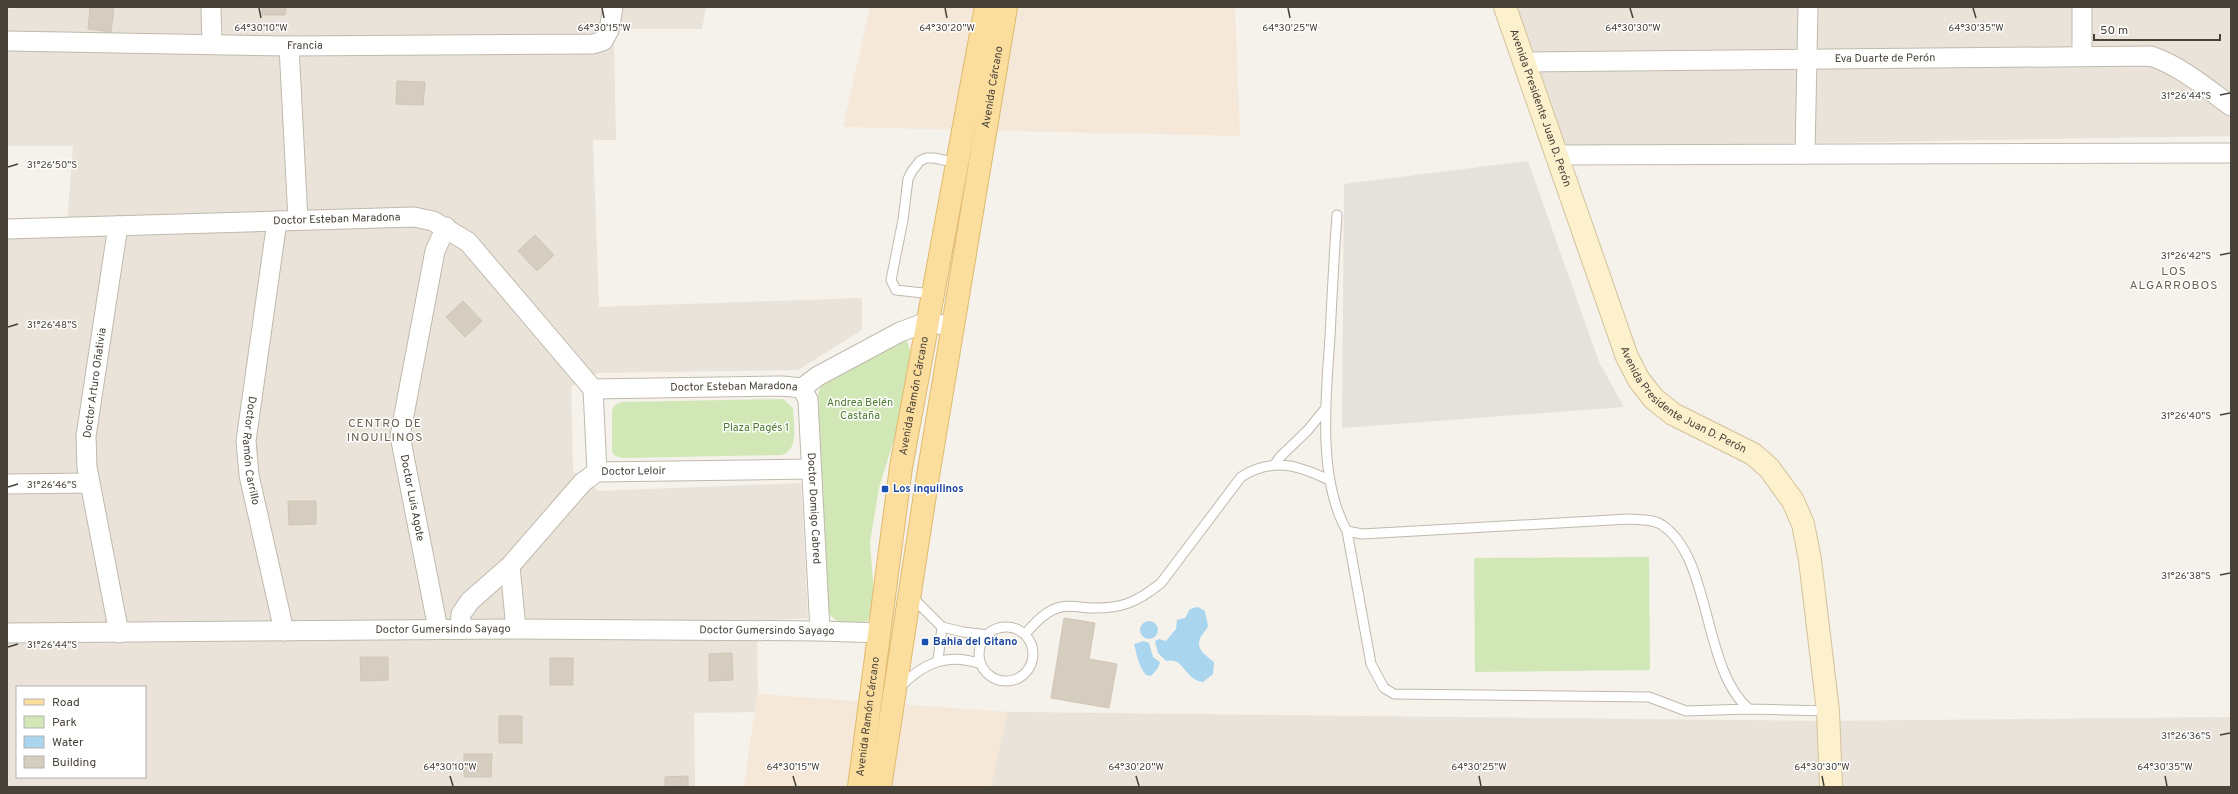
<svg xmlns="http://www.w3.org/2000/svg" width="2238" height="794" font-family="Overpass,sans-serif">
<style>
.residential{fill:#e9e3d9;fill-rule:evenodd}
.commercial{fill:#f5e8d8}
.industrial{fill:#e5e1dc}
.green{fill:#d2e7b6}
.water{fill:#aad5ee}
.building{fill:#d6cdc1;stroke:#d1c5b4}
.lines{fill:none;stroke-linecap:round;stroke-linejoin:round}
.service-casing{stroke:#c0b9ad;stroke-width:11}
.minor-casing{stroke:#c0b9ad;stroke-width:21}
.secondary-casing{stroke:#d3c39c;stroke-width:24}
.primary-casing{stroke:#e0ba6d;stroke-width:24}
.service{stroke:#fff;stroke-width:9}
.minor{stroke:#fff;stroke-width:19}
.secondary{stroke:#fdf0cd;stroke-width:22}
.primary{stroke:#fbdd9e;stroke-width:22}
.ticks{fill:none;stroke:#494239;stroke-width:1.5}
.transit-dot{fill:#1a4fb4;stroke:#fff;stroke-width:1.5}
.labels{text-anchor:middle;dominant-baseline:central;stroke-width:3;stroke-linejoin:round;paint-order:stroke}
.street-label{font-size:11px;fill:#494239;stroke:#fff}
.park-label{font-size:11px;fill:#4d7a2d;stroke:#fff}
.transit-label{font-size:11px;font-weight:bold;fill:#164399;stroke:#fff;text-anchor:start}
.neighbourhood-label{font-size:12px;letter-spacing:1px;fill:#6b6050;stroke:#fff}
.ticks-label{font-size:10px;text-anchor:middle;fill:#494239;stroke:#fff;stroke-width:3;stroke-linejoin:round;paint-order:stroke}
</style>
<rect width="100%" height="100%" fill="#f5f1eb"/>
<path class="residential" d="M 27,7 L 706,7 L 702,29 L 621,29 L 614,43 L 616,140 L 593,140 L 599,307 L 862,298 L 862,330 L 798,370 L 598,373 L 571,387 L 573,471 L 599,491 L 801,483 L 808,618 L 757,621 L 758,712 L 694,713 L 695,787 L 7,787 L 7,237 L 66,238 L 73,146 L 7,146 L 7,9 ZM 17,687 L 145,687 L 145,777 L 17,777 Z
M 1511,7 L 2231,7 L 2231,136 L 1562,147 Z
M 921,711 L 1816,721 L 2231,717 L 2231,787 L 907,787 Z"/>
<path class="commercial" d="M 870,7 L 1235,7 L 1240,136 L 843,127 Z
M 757,694 L 1008,712 L 991,787 L 744,787 Z"/>
<path class="industrial" d="M 1528,161 L 1599,362 L 1624,407 L 1342,428 L 1344,184 Z"/>
<path class="green" d="M 907,340 L 912,358 L 896,433 L 879,488 L 870,542 L 873,581 L 873,611 L 867,621 C 848,625 834,626 826,607 L 818,394 L 823,382 Z
M 783,399 L 793,408 C 793,424 800,449 782,455 L 623,458 L 615,456 L 612,452 L 612,410 L 615,405 L 622,402 Z
M 1649,557 L 1650,670 L 1475,672 L 1474,558 Z"/>
<path class="water" d="M 1198,607 L 1205,611 L 1208,626 C 1206,631 1201,635 1200,639 C 1195,649 1208,657 1214,662 L 1213,674 L 1203,682 C 1184,680 1185,657 1166,661 L 1158,653 L 1155,641 L 1159,639 L 1166,641 L 1176,629 L 1177,620 L 1185,618 L 1190,609 Z
M1140 630a9 9 0 1 1 18 0a9 9 0 1 1-18 0Z
M 1144,641 L 1149,643 L 1153,657 L 1160,662 L 1158,668 L 1151,676 L 1146,675 C 1138,665 1137,655 1134,644 Z"/>
<path class="building" d="M 90,7 L 114,7 L 111,32 L 88,29 Z
M 262,7 L 286,7 L 285,15 L 262,15 Z
M 397,81 L 425,82 L 423,105 L 396,104 Z
M 535,235 L 554,255 L 537,271 L 518,251 Z
M 463,301 L 482,321 L 465,337 L 446,317 Z
M 288,501 L 316,501 L 316,524 L 289,525 Z
M 1064,618 L 1095,623 L 1089,659 L 1117,664 L 1109,708 L 1051,698 Z
M 732,653 L 733,680 L 709,681 L 709,654 Z
M 360,657 L 388,657 L 388,680 L 361,681 Z
M 550,658 L 573,658 L 573,685 L 550,685 Z
M 499,716 L 522,716 L 522,743 L 499,743 Z
M 464,754 L 492,754 L 491,777 L 464,777 Z
M 688,776 L 688,787 L 665,787 L 665,777 Z"/>
<g class="lines">
<defs>
<path id="service" d="M 1337,215 C 1334,256 1332,296 1330,337 C 1326,395 1317,479 1347,531 L 1362,534 L 1629,519 C 1639,520 1654,519 1662,525 C 1712,558 1702,670 1749,709 L 1828,711
M 932,294 L 896,290 L 891,280 L 903,220 L 908,179 L 912,171 L 920,161 L 926,158 L 934,158 L 958,163
M 1275,464 L 1280,457 L 1308,430 L 1325,409
M 1347,531 L 1371,664 L 1384,688 L 1394,694 L 1649,697 L 1686,711 L 1749,709
M 911,596 L 942,627 L 963,632 L 988,635
M979 654a27 27 0 1 1 54 0a27 27 0 1 1-54 0Z
M 1025,634 C 1034,624 1046,610 1061,607 C 1069,605 1080,607 1089,608 C 1121,609 1136,603 1161,583 L 1241,477 C 1272,457 1298,465 1329,480
M 938,660 L 942,627
M 899,688 C 923,663 947,652 981,664"/>
<g id="minor">
<path d="M 211,7 L 212,44"/>
<path d="M 2082,7 L 2082,55"/>
<path id="s1" d="M 7,41 L 289,46 L 593,44 L 603,41 L 609,30 L 613,7"/>
<path d="M 289,46 L 298,220"/>
<path id="s2" d="M 1524,62 L 2151,56 C 2182,67 2205,87 2231,106"/>
<path d="M 1805,154 L 1808,7"/>
<path d="M 1556,155 L 2231,153"/>
<path id="s3" d="M 277,221 L 246,441 L 249,475 L 284,631"/>
<path d="M 118,226 L 86,436 L 87,467 L 119,633"/>
<path id="s4" d="M 7,229 L 414,217 L 433,221 L 468,242 L 593,389 L 597,472"/>
<path id="s5" d="M 802,388 L 808,400 L 820,631"/>
<path id="s6" d="M 593,389 L 782,386 L 802,388 L 818,376 L 900,332 L 927,322 L 954,327"/>
<path d="M 7,484 L 89,483"/>
<path d="M 510,566 L 516,629"/>
<path d="M 438,629 L 400,436 L 435,251 L 446,227"/>
<path id="s7" d="M 460,629 L 461,614 L 470,601 L 510,566 L 583,482 L 597,472 L 810,469"/>
<path id="s8" d="M 7,633 L 516,629 L 820,631 L 880,633"/>
</g>
<g id="secondary">
<path id="s9" d="M 1505,7 L 1627,357 L 1639,380 L 1654,399 L 1673,414 L 1753,454 L 1769,468 L 1793,501 L 1803,524 L 1810,560 L 1828,711 L 1831,787"/>
</g>
<g id="primary">
<path id="s10" d="M 859,787 L 901,467 L 986,7"/>
<path id="s11" d="M 880,787 L 926,488 L 1006,7"/>
</g>
</defs>
<use href="#service" class="service-casing"/>
<use href="#minor" class="minor-casing"/>
<use href="#secondary" class="secondary-casing"/>
<use href="#primary" class="primary-casing"/>
<use href="#service" class="service"/>
<use href="#minor" class="minor"/>
<use href="#secondary" class="secondary"/>
<use href="#primary" class="primary"/>
</g>
<path class="ticks" d="M 259,8 L 261,18M 602,8 L 604,18M 945,8 L 947,18M 1288,8 L 1290,18M 1630,8 L 1633,18M 1973,8 L 1976,18M 2220,95 L 2230,93M 8,167 L 18,164M 2220,255 L 2230,253M 8,327 L 18,324M 2220,415 L 2230,413M 8,487 L 18,484M 2220,575 L 2230,573M 8,647 L 18,644M 2220,735 L 2230,733M 450,776 L 453,786M 793,776 L 796,786M 1136,776 L 1139,786M 1479,776 L 1481,786M 1822,776 L 1824,786M 2165,776 L 2167,786"/>
<g class="transit-dot">
<rect x="881" y="485" width="8" height="8" rx="2"/>
<rect x="921" y="638" width="8" height="8" rx="2"/>
</g>
<g class="labels">
<g class="street-label">
<text stroke="none"><textPath href="#s1" startOffset="298">Francia</textPath></text>
<text stroke="none"><textPath href="#s2" startOffset="361">Eva Duarte de Perón</textPath></text>
<text stroke="none"><textPath href="#s11" startOffset="709">Avenida Cárcano</textPath></text>
<text stroke="none"><textPath href="#s9" startOffset="107">Avenida Presidente Juan D. Perón</textPath></text>
<text stroke="none"><textPath href="#s4" startOffset="330">Doctor Esteban Maradona</textPath></text>
<text transform="translate(95 383) rotate(-82)">Doctor Arturo Oñativia</text>
<text stroke="none"><textPath href="#s6" startOffset="141">Doctor Esteban Maradona</textPath></text>
<text stroke="none"><textPath href="#s10" startOffset="395">Avenida Ramón Cárcano</textPath></text>
<text stroke="none"><textPath href="#s9" startOffset="443">Avenida Presidente Juan D. Perón</textPath></text>
<text stroke="none"><textPath href="#s3" startOffset="232">Doctor Ramón Carrillo</textPath></text>
<text stroke="none"><textPath href="#s7" startOffset="249">Doctor Leloir</textPath></text>
<text transform="translate(412 498) rotate(79)">Doctor Luis Agote</text>
<text stroke="none"><textPath href="#s5" startOffset="122">Doctor Domigo Cabred</textPath></text>
<text stroke="none"><textPath href="#s8" startOffset="436">Doctor Gumersindo Sayago</textPath></text>
<text stroke="none"><textPath href="#s8" startOffset="760">Doctor Gumersindo Sayago</textPath></text>
<text stroke="none"><textPath href="#s10" startOffset="71">Avenida Ramón Cárcano</textPath></text>
</g>
<g class="park-label">
<text x="860" y="403">Andrea Belén<tspan x="860" dy="13">Castaña</tspan></text>
<text x="756" y="428">Plaza Pagés 1</text>
</g>
<g class="transit-label">
<text x="893" y="489">Los inquilinos</text>
<text x="933" y="642">Bahia del Gitano</text>
</g>
<g class="neighbourhood-label">
<text x="2174" y="272">LOS<tspan x="2174" dy="14">ALGARROBOS</tspan></text>
<text x="385" y="424">CENTRO DE<tspan x="385" dy="14">INQUILINOS</tspan></text>
</g>
</g>
<g class="ticks-label">
<text x="261" y="31">64°30'10"W</text>
<text x="604" y="31">64°30'15"W</text>
<text x="947" y="31">64°30'20"W</text>
<text x="1290" y="31">64°30'25"W</text>
<text x="1633" y="31">64°30'30"W</text>
<text x="1976" y="31">64°30'35"W</text>
<text x="2186" y="99">31°26'44"S</text>
<text x="52" y="168">31°26'50"S</text>
<text x="2186" y="259">31°26'42"S</text>
<text x="52" y="328">31°26'48"S</text>
<text x="2186" y="419">31°26'40"S</text>
<text x="52" y="488">31°26'46"S</text>
<text x="2186" y="579">31°26'38"S</text>
<text x="52" y="648">31°26'44"S</text>
<text x="2186" y="739">31°26'36"S</text>
<text x="450" y="770">64°30'10"W</text>
<text x="793" y="770">64°30'15"W</text>
<text x="1136" y="770">64°30'20"W</text>
<text x="1479" y="770">64°30'25"W</text>
<text x="1822" y="770">64°30'30"W</text>
<text x="2165" y="770">64°30'35"W</text>
</g>
<rect width="2238" height="794" fill="none" stroke="#494239" stroke-width="16"/>
<rect x="16" y="686" width="130" height="92" fill="#ffffff" stroke="#b6b3b0"/>
<rect x="24" y="699" width="20" height="6" fill="#fbdd9e" stroke="#b6b3b0"/>
<text x="52" y="706" font-size="12" fill="#494239">Road</text>
<rect x="24" y="716" width="20" height="12" fill="#d2e7b6" stroke="#b6b3b0"/>
<text x="52" y="726" font-size="12" fill="#494239">Park</text>
<rect x="24" y="736" width="20" height="12" fill="#aad5ee" stroke="#b6b3b0"/>
<text x="52" y="746" font-size="12" fill="#494239">Water</text>
<rect x="24" y="756" width="20" height="12" fill="#d6cdc1" stroke="#b6b3b0"/>
<text x="52" y="766" font-size="12" fill="#494239">Building</text>
<path d="M2094 34v6h126v-6" fill="none" stroke="#494239" stroke-width="2"/>
<text x="2100" y="34" font-size="12" fill="#494239" stroke="#ffffff" stroke-width="3" paint-order="stroke">50 m</text>
</svg>
